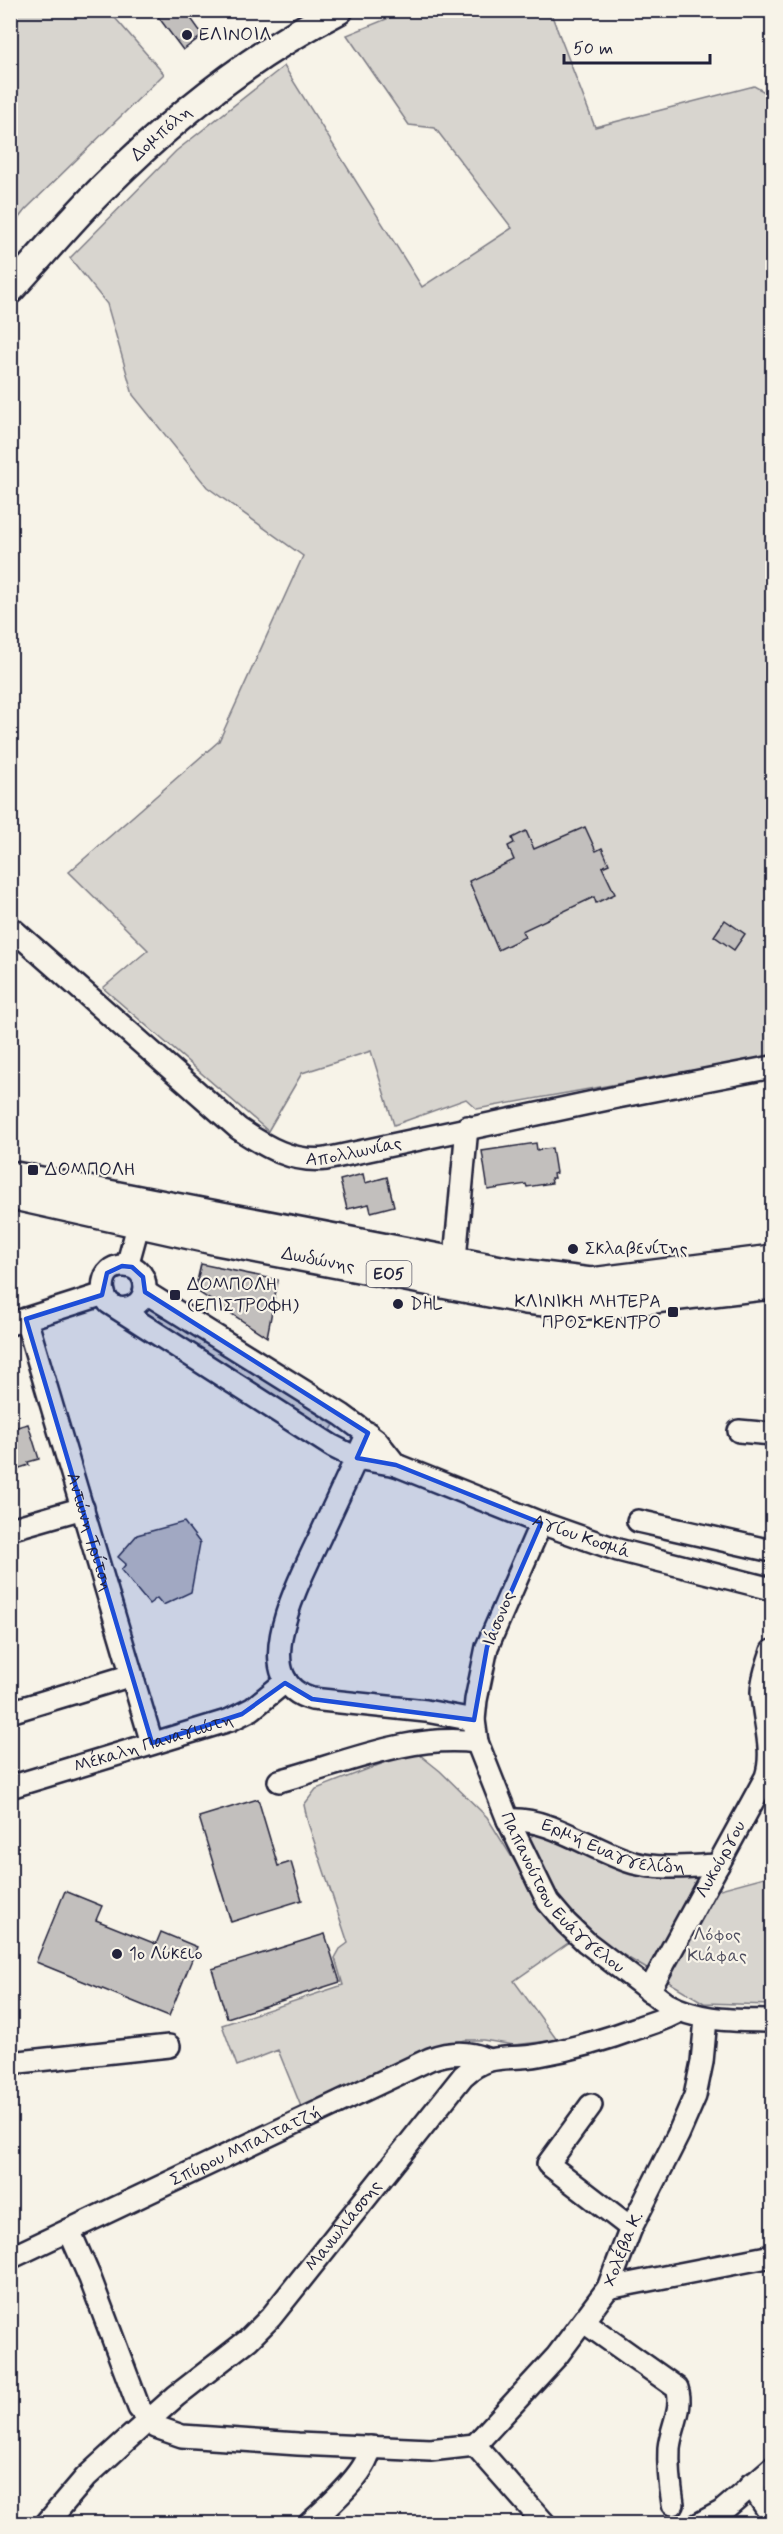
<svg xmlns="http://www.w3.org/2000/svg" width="783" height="2534" font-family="Mynerve,sans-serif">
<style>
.green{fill:#d8d5cf;stroke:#7d7c85;stroke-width:1.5}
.building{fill:#c2bfbd;stroke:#22223b;stroke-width:1.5}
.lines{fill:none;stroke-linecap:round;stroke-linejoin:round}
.minor-casing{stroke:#22223b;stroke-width:26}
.major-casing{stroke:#22223b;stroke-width:32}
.minor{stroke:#f7f3e8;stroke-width:21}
.major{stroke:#f7f3e8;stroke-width:27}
.marked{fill:#1d4ed8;fill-opacity:0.2;stroke:#1d4ed8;stroke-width:4.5;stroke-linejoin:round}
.poi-dot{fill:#22223b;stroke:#f7f3e8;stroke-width:2}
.labels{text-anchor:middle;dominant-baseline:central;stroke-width:4.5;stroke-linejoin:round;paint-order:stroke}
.shield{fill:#f7f3e8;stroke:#62616f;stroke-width:1.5}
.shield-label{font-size:16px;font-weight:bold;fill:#22223b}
.poi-label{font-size:18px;fill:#22223b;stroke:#f7f3e8;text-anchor:start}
.street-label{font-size:18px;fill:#22223b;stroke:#f7f3e8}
.park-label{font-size:18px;fill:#504f60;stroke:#f7f3e8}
</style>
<rect width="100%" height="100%" fill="#f7f3e8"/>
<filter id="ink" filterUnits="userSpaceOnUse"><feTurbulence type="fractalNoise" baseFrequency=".0167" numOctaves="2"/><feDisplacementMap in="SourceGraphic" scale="12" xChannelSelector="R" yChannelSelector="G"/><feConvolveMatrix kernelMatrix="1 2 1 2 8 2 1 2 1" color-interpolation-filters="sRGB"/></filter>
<g filter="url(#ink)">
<path class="green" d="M 11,10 L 109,11 L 164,74 L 25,210 L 11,228 Z
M 406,11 L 550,11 L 595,127 L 754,86 L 772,96 L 772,1056 L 477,1109 L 466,1099 L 394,1125 L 371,1051 L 302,1073 L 268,1131 L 103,988 L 148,950 L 69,872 L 219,741 L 303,556 L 207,487 L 133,395 L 107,304 L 70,258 L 176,151 L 284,66 L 422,287 L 512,228 L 435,128 L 409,125 L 347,35 Z
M 150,1307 L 334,1425 L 328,1435 L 143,1317 Z
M 415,1751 L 440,1771 L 487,1817 L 545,1911 L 571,1941 L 514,1981 L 557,2040 L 514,2045 L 483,2040 L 465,2040 L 433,2050 L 302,2109 L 278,2050 L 237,2066 L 222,2025 L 343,1985 L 335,1958 L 340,1949 L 348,1943 L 308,1823 L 304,1805 L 316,1789 Z
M 541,1829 L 581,1852 L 613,1864 L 702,1875 L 713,1891 L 772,1875 L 772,2005 L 704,2003 L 615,1950 L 591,1933 L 551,1896 L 528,1839 Z"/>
<path class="building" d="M 153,10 L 185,10 L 203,35 L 183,50 Z
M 585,827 L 596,851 L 602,848 L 609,864 L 602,867 L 615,894 L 596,903 L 594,897 L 522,931 L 525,937 L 498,950 L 469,881 L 514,860 L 508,846 L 514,843 L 512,838 L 526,831 L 534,849 Z
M 725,920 L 745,934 L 734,950 L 714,936 Z
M 536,1143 L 537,1150 L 552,1148 L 556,1173 L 553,1174 L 554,1178 L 551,1178 L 552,1183 L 527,1187 L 526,1184 L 488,1190 L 482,1151 Z
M 363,1174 L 365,1183 L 387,1177 L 394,1206 L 371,1212 L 369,1204 L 347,1209 L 340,1180 Z
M 201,1264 L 278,1280 L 267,1337 L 195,1290 Z
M 28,1424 L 39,1459 L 28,1462 L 29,1465 L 10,1471 L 10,1429 Z
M 184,1522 L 200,1543 L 191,1592 L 163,1605 L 157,1598 L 149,1604 L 121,1570 L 126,1564 L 118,1557 L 137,1535 Z
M 258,1799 L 278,1866 L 291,1862 L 302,1900 L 231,1922 L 199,1817 Z
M 65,1891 L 102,1906 L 96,1920 L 156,1944 L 161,1932 L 197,1947 L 169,2016 L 36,1962 Z
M 325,1934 L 340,1982 L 227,2018 L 212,1969 Z"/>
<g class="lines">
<defs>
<g id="minor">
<path id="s1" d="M 10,927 L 239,1129 C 266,1147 293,1163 326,1159 L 617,1097 L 772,1067"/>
<path d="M 455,1259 L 467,1127"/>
<path d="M 127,1266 L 143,1208"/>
<path d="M 145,1292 L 342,1415 L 377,1441 L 396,1465"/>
<path id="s2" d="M 118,1308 C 151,1313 154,1267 125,1266 C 103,1264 98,1289 109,1303 L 332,1446 L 356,1458 L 396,1465 L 541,1523 L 618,1550 L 772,1589"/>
<path id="s3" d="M 26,1319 L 152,1743"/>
<path d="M 10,1324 L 104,1294"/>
<path d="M 739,1431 L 772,1434"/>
<path d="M 368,1433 C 353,1465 338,1498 323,1530 C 306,1569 241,1680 312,1699 L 426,1711 L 474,1720"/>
<path d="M 638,1521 L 772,1551"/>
<path id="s4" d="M 541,1523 L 487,1647 L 476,1700 L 474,1720 L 477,1742 L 508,1820 L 548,1902 L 566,1923 L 586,1942 L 667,2004 C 700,2022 735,2020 772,2021"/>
<path d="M 10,1529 L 83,1508"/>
<path d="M 10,1712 L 132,1675"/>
<path d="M 279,1781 C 342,1764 410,1733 477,1742"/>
<path id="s5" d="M 10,1787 L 230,1720 L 252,1709 L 286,1681"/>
<path id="s6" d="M 508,1820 C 548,1816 595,1852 634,1863 C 661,1870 691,1866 718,1865"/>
<path id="s7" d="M 649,1991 L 766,1777 C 775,1750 763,1720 762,1692 C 762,1678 768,1664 772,1651"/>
<path d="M 10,2063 L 169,2046"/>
<path d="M 591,2105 L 548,2164 L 631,2228"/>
<path d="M 69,2230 L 90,2278 L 139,2408 L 156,2427 L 182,2436 L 298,2444 L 430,2450 L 475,2445"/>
<path id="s8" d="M 10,2258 L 430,2059 C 449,2052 468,2051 486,2059"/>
<path d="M 608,2288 L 772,2256"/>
<path d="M 584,2322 L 677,2388 C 684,2408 671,2427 669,2448 C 668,2467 670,2485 673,2504"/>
<path id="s9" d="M 475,2445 L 557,2356 L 608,2288 L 631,2228 L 678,2135 L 695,2096 L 702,2062 L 706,2019"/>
<path d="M 475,2445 L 545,2524"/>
<path d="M 751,2484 L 772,2517"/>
<path id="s10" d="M 46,2524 L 86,2477 L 121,2445 L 176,2396 L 248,2340 L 271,2317 L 463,2076 C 490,2051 506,2061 539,2055 C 573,2049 605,2040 637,2028 C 651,2023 667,2019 679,2011"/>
<path d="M 309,2524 C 326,2508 370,2471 370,2447"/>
<path d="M 699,2524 L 721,2512 L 772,2468"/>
</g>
<g id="major">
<path id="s11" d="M 10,290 C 42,255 72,218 106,185 C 175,116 252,55 339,10"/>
<path d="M 10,1175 L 511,1272 L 591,1282 L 772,1259"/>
<path id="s12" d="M 10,1195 L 217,1241 L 526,1300 L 573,1305 L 604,1305 L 772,1285"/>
</g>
</defs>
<use href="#minor" class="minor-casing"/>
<use href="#major" class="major-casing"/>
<use href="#minor" class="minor"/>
<use href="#major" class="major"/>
</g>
</g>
<path class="marked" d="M 122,1266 L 132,1267 L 143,1277 L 145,1292 L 368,1433 L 357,1458 L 396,1465 L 541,1523 L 487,1647 L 474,1720 L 312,1699 L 285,1683 L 242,1714 L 152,1743 L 26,1319 L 102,1295 L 107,1273 Z"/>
<g class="poi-dot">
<circle cx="187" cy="35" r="6"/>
<rect x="27" y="1164" width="12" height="12" rx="3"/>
<circle cx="573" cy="1249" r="6"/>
<rect x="169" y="1289" width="12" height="12" rx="3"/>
<circle cx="398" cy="1304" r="6"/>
<rect x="667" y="1306" width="12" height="12" rx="3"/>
<circle cx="117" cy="1954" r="6"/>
</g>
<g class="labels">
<rect class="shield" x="366.5" y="1261" width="45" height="26" rx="4.5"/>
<g class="shield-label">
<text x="389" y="1274">ΕΟ5</text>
</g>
<g class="poi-label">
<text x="199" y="35">ΕΛΙΝΟΙΛ</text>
<text x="45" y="1170">ΔΟΜΠΟΛΗ</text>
<text x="585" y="1249">Σκλαβενίτης</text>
<text x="187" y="1285">ΔΟΜΠΟΛΗ<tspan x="187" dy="21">(ΕΠΙΣΤΡΟΦΗ)</tspan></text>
<text x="661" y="1302" text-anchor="end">ΚΛΙΝΙΚΗ ΜΗΤΕΡΑ<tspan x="661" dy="21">ΠΡΟΣ ΚΕΝΤΡΟ</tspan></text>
<text x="410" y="1304">DHL</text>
<text x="129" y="1954">1ο Λύκειο</text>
</g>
<g class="street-label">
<text stroke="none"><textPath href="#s11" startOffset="218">Δομπόλη</textPath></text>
<text stroke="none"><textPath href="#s1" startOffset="428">Απολλωνίας</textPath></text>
<text stroke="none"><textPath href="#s12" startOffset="315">Δωδώνης</textPath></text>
<text stroke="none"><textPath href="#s3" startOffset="222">Αντώνη Τρίτση</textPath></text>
<text stroke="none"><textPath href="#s2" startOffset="654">Αγίου Κοσμά</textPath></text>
<text transform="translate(499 1619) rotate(-68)">Ιάσονος</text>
<text stroke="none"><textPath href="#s5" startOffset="150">Μέκαλη Παναγιώτη</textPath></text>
<text stroke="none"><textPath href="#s6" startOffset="110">Ερμή Ευαγγελίδη</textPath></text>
<text stroke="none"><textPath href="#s7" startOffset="150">Λυκούργου</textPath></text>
<text stroke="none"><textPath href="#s4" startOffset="408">Παπανούτσου Ευάγγελου</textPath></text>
<text stroke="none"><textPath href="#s8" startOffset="261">Σπύρου Μπαλτατζή</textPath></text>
<text stroke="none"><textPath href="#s10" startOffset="423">Μανωλιάσσης</textPath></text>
<text stroke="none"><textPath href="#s9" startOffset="248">Χολέβα Κ.</textPath></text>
</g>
<g class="park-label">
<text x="717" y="1935">Λόφος<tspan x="717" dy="21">Κιάφας</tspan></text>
</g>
</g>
<rect width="783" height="2534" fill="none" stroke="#f7f3e8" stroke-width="36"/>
<rect x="18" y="18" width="747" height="2498" fill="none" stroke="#22223b" stroke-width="2" filter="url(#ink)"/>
<path d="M564 54v9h146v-9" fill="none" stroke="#22223b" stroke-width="3"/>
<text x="573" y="54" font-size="18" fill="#22223b" stroke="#f7f3e8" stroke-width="4.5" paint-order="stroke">50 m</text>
</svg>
